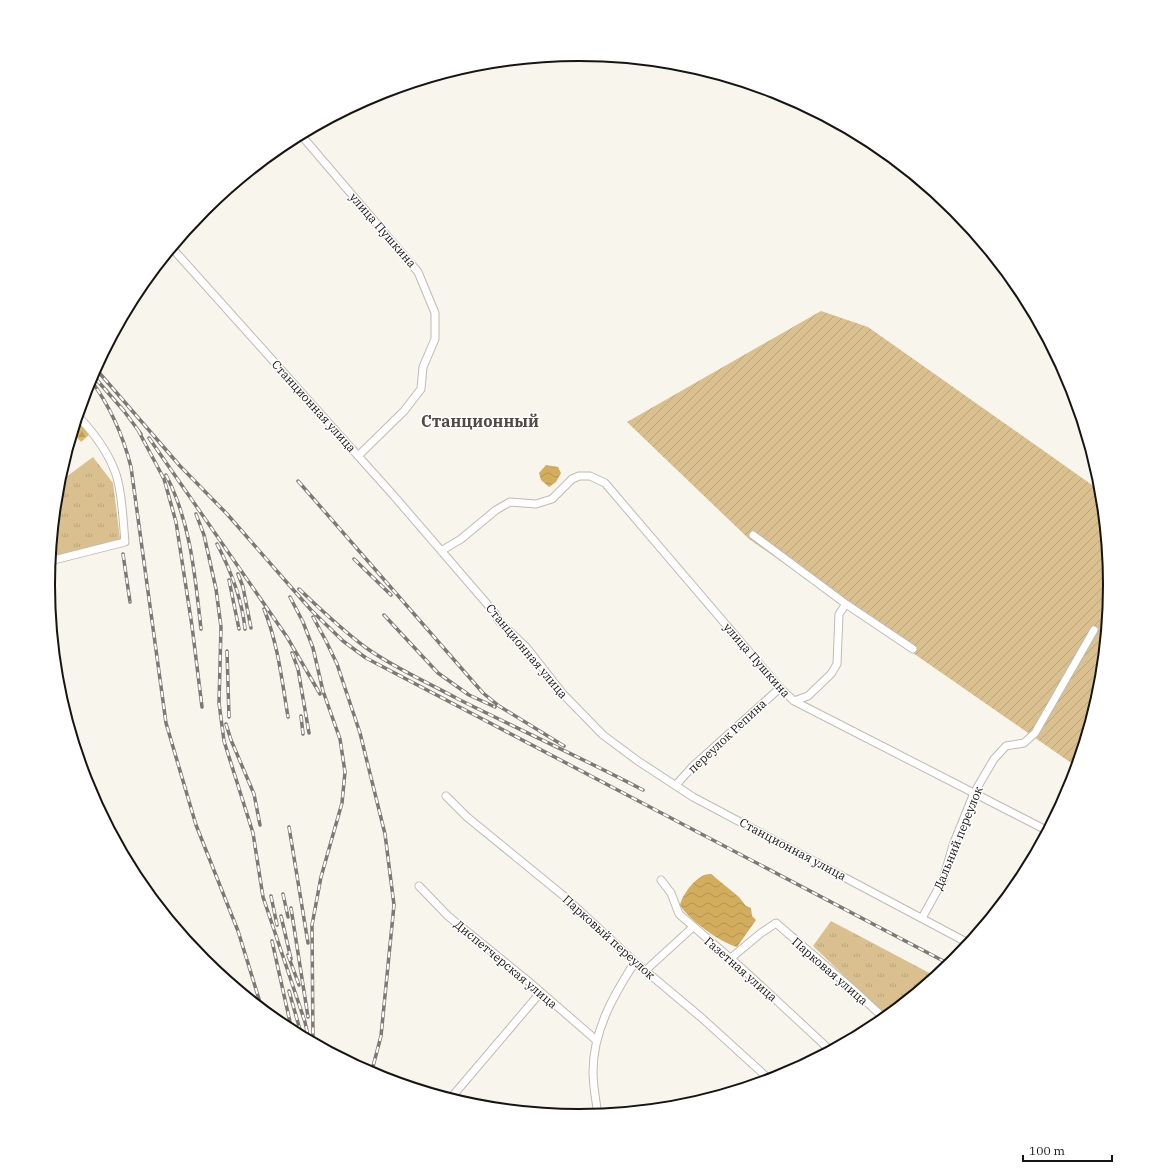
<svg xmlns="http://www.w3.org/2000/svg" width="1159" height="1171" font-family="'IBM Plex Serif',serif">
<style>
.forest{fill:url(#forest-firs)}
.park{fill:url(#park-tufts)}
.garden{fill:url(#garden-furrows)}
.water{fill:url(#water-waves)}
.lines{fill:none;stroke-linecap:round;stroke-linejoin:round}
.minor-casing{stroke:#bfbbb4;stroke-width:9}
.minor{stroke:#fff;stroke-width:7}
.rail-casing{stroke:#7b7974;stroke-width:3.5}
.rail{stroke:#fff;stroke-width:2;stroke-dasharray:6;stroke-linecap:butt}
.labels{text-anchor:middle;dominant-baseline:central;stroke-width:3;stroke-linejoin:round;paint-order:stroke}
.street-label{font-size:12px;fill:#161512;stroke:#fff}
.district-label{font-size:16px;font-weight:bold;fill:#4e4a44;stroke:#fff}
.rim{fill:none;stroke:#161512;stroke-width:2}
</style>
<defs>
<pattern id="forest-firs" width="22" height="20" patternUnits="userSpaceOnUse"><rect width="22" height="20" fill="#deb868"/><path d="M5 1l3.5 6h-7zM16 11l3.5 6h-7z" fill="#be9d59"/></pattern>
<pattern id="park-tufts" width="24" height="20" patternUnits="userSpaceOnUse"><rect width="24" height="20" fill="#d9c08e"/><path d="M3 7l-1-3M5 7V3M7 7l1-3M15 17l-1-3M17 17v-4M19 17l1-3" fill="none" stroke="#baa479"/></pattern>
<pattern id="garden-furrows" width="10" height="10" patternUnits="userSpaceOnUse"><rect width="10" height="10" fill="#d9c08e"/><path d="M-1 1l2-2M0 10L10 0M9 11l2-2" fill="none" stroke="#baa479"/></pattern>
<pattern id="water-waves" width="16" height="10" patternUnits="userSpaceOnUse"><rect width="16" height="10" fill="#d2ad5d"/><path d="M0 5q4-4 8 0t8 0" fill="none" stroke="#b49450"/></pattern>
</defs>
<rect width="100%" height="100%" fill="#f8f5ed"/>
<path class="forest" d="M 77,419 L 90,434 L 81,442 L 73,433 Z"/>
<path class="park" d="M 93,457 L 113,483 L 120,539 L 51,557 L 58,483 Z
M 831,921 L 937,977 L 887,1017 L 813,946 Z"/>
<path class="garden" d="M 821,311 L 868,327 L 1102,492 L 1111,586 L 1101,689 L 1077,767 L 749,539 L 627,422 Z"/>
<path class="water" d="M 546,465 L 558,467 L 561,473 L 556,482 L 549,487 L 541,480 L 539,473 Z
M 711,874 L 739,897 L 746,906 L 751,908 L 752,916 L 756,920 L 737,947 C 721,943 688,919 680,905 C 683,893 698,873 711,874 Z"/>
<g class="lines">
<defs>
<path id="minor" d="M 301,135 L 418,272 L 435,313 L 435,339 L 423,367 L 421,389 L 404,411 L 358,456
M 172,248 L 394,496 L 494,612 L 499,621 L 527,648 L 563,694 L 603,735 L 638,761 L 693,797 L 970,944
M 753,535 L 846,604 L 913,649
M 441,551 L 461,539 L 496,510 L 510,502 L 536,504 L 552,499 L 572,479 L 579,476 L 590,476 L 605,483 L 780,688 L 794,701 L 1048,831
M 50,561 L 125,542 C 123,522 122,487 114,469 C 107,451 91,430 78,416
M 794,701 L 808,696 L 831,674 L 837,664 L 839,614 L 846,604
M 676,785 L 693,766 L 780,688
M 446,796 L 467,817 L 565,897 L 635,962 L 703,1019 L 770,1080
M 661,880 L 671,893 L 679,914 L 746,972 L 831,1051
M 419,886 L 448,916 L 528,981 L 596,1040
M 922,918 L 943,880 L 953,845 L 974,793 L 994,759 L 1006,746 L 1024,743 L 1035,733 L 1094,630
M 731,958 L 761,933 L 776,923 L 857,993 L 885,1019
M 646,970 L 693,927
M 450,1099 L 540,993
M 598,1115 C 596,1101 593,1086 593,1072 C 593,1031 613,996 635,962"/>
</defs>
<use href="#minor" class="minor-casing"/>
<use href="#minor" class="minor"/>
<defs>
<path id="rail" d="M 96,369 L 180,466 L 227,514 L 311,610 L 343,641 L 366,658 L 951,965
M 90,379 C 110,406 123,435 131,467 L 166,723 L 196,825 L 238,931 L 259,999
M 96,379 L 124,411
M 121,407 L 141,434
M 138,430 L 164,479 L 176,522 L 192,626 L 202,707
M 149,438 L 287,637 L 320,694
M 166,475 C 191,523 195,576 201,629
M 298,481 L 483,693 L 499,706 L 564,746
M 196,514 L 204,535 L 216,589 L 221,627 L 219,703 L 224,741 L 253,833 L 263,897 L 305,1022 L 309,1041
M 217,544 C 231,571 242,598 245,629
M 123,554 L 130,602
M 354,559 L 391,595
M 238,574 L 243,587 L 251,628
M 229,580 L 239,629
M 299,589 C 320,609 342,630 365,647 C 394,668 427,682 458,699 C 520,730 582,758 643,790
M 290,597 L 303,622 L 313,648 L 323,691 L 340,739 L 345,772 L 342,803 L 321,877 L 312,925 L 313,1040
M 264,609 C 278,644 282,681 288,717
M 384,615 L 438,673 L 469,695 L 495,707
M 313,617 L 326,641 L 337,664 L 360,733 L 385,834 L 394,905 L 381,1036 L 371,1074
M 227,651 L 229,717
M 292,653 L 298,669 L 309,733
M 301,716 L 303,734
M 226,724 L 231,740 L 254,794 L 260,825
M 289,827 L 308,943
M 283,894 L 288,917
M 271,896 L 277,925
M 291,908 L 308,1017
M 281,916 L 291,959
M 272,941 L 292,1031
M 288,955 L 299,985
M 289,991 L 302,1037"/>
</defs>
<use href="#rail" class="rail-casing"/>
<use href="#rail" class="rail"/>
</g>
<g class="labels">
<g class="street-label">
<text transform="translate(383 230) rotate(49)">улица Пушкина</text>
<text transform="translate(314 406) rotate(48)">Станционная улица</text>
<text transform="translate(527 651) rotate(50)">Станционная улица</text>
<text transform="translate(757 660) rotate(49)">улица Пушкина</text>
<text transform="translate(727 736) rotate(-43)">переулок Репина</text>
<text transform="translate(958 838) rotate(-68)">Дальний переулок</text>
<text transform="translate(793 849) rotate(28)">Станционная улица</text>
<text transform="translate(609 937) rotate(42)">Парковый переулок</text>
<text transform="translate(506 964) rotate(40)">Диспетчерская улица</text>
<text transform="translate(741 969) rotate(41)">Газетная улица</text>
<text transform="translate(830 971) rotate(41)">Парковая улица</text>
</g>
<g class="district-label">
<text x="480" y="421">Станционный</text>
</g>
</g>
<path d="M0 0H1159V1171H0ZM55 585a524 524 0 1 1 1048 0a524 524 0 1 1-1048 0Z" fill="#fff" fill-rule="evenodd"/>
<path class="rim" d="M55 585a524 524 0 1 1 1048 0a524 524 0 1 1-1048 0Z"/>
<path d="M1023 1155v6h89v-6" fill="none" stroke="#161512" stroke-width="2"/>
<text x="1029" y="1155" font-size="12" fill="#161512" stroke="#ffffff" stroke-width="3" paint-order="stroke">100 m</text>
</svg>
